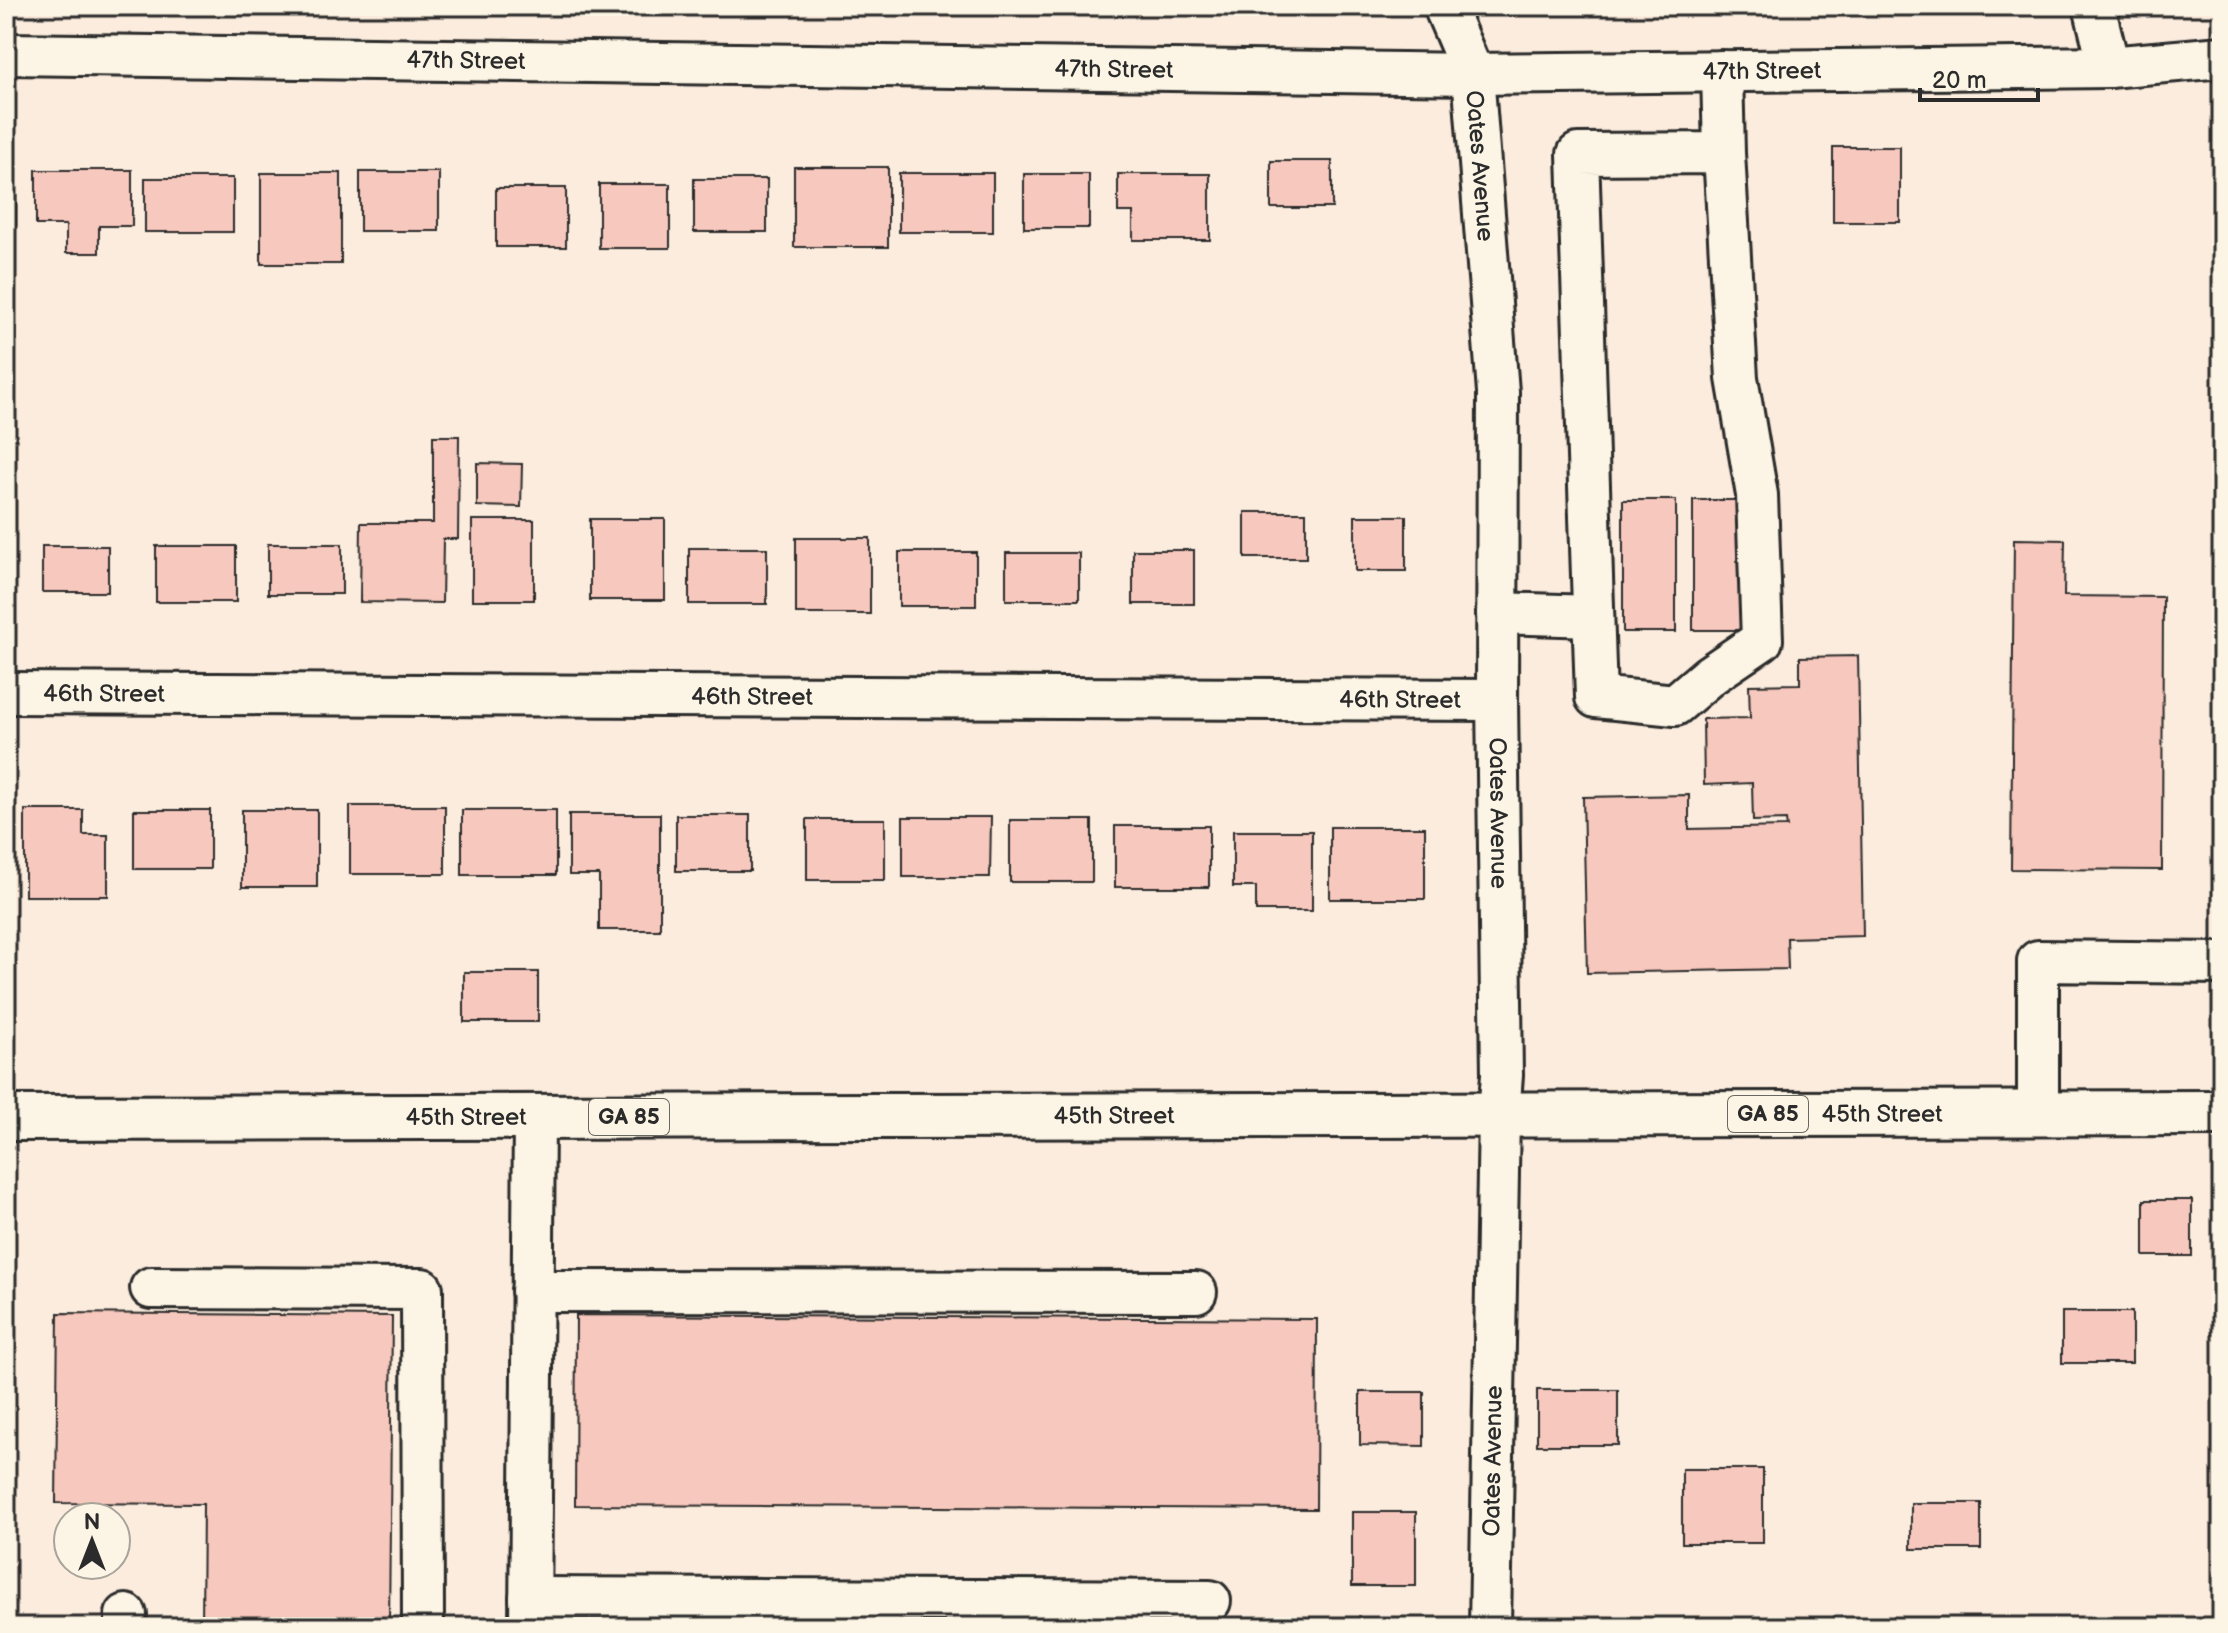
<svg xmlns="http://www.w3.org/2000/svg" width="2228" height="1633" font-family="'Balsamiq Sans',sans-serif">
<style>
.building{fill:#f7c8bd;stroke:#2b2b2b;stroke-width:2}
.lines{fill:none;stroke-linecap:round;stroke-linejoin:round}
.minor-casing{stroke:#2b2b2b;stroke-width:46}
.major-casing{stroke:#2b2b2b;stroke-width:50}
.minor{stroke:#fcf5e5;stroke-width:40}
.major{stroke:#fcf5e5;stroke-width:44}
.labels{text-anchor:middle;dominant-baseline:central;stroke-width:6;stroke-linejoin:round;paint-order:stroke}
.shield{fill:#fcf5e5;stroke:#6a6863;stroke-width:2}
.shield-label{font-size:22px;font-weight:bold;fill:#2b2b2b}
.street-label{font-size:24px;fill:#2b2b2b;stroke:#fcf5e5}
</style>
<rect width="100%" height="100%" fill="#fbecdd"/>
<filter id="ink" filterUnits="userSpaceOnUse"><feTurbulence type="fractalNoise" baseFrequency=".0125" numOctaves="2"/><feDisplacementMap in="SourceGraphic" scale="16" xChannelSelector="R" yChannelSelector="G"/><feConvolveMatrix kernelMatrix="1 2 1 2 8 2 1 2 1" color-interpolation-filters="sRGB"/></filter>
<g filter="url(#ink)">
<path class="building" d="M 1833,147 L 1900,147 L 1900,222 L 1833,222 Z
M 1271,161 L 1332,161 L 1332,208 L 1271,208 Z
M 794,167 L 888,167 L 888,247 L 794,247 Z
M 36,170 L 132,170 L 132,226 L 99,226 L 99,253 L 66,253 L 66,225 L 36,225 Z
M 360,172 L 439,172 L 439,231 L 360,231 Z
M 6,173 L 16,173 L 16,225 L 6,225 Z
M 261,173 L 341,173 L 341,264 L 261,264 Z
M 899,173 L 993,173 L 993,232 L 899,232 Z
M 1024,174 L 1089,174 L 1089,228 L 1024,228 Z
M 1118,174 L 1210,174 L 1210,240 L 1133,240 L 1133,212 L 1118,212 Z
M 145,178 L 233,178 L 233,232 L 145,232 Z
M 694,179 L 767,179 L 767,232 L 694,232 Z
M 599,184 L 670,184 L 670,248 L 599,248 Z
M 496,188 L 566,188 L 566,247 L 496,247 Z
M 433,436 L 459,436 L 458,539 L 443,539 L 442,603 L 360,602 L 361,523 L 433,523 Z
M 477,463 L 522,464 L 521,507 L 477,506 Z
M 1623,500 L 1676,500 L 1676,632 L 1623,632 Z
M 1693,500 L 1744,500 L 1744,630 L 1693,630 Z
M 1245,512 L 1306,512 L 1306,558 L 1245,558 Z
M 1355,516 L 1406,516 L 1406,571 L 1355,571 Z
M 590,519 L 665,519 L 665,600 L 590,600 Z
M 472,520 L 534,520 L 534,600 L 472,600 Z
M 796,538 L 870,538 L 870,614 L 796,614 Z
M 2014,539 L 2065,540 L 2064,596 L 2163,597 L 2162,870 L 2011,869 Z
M 268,544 L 342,544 L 342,594 L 268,594 Z
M 42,546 L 108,546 L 108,592 L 42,592 Z
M 156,546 L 236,546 L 236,602 L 156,602 Z
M 689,548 L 767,548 L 767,604 L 689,604 Z
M 1133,550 L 1194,550 L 1194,604 L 1133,604 Z
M 899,552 L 976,552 L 976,606 L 899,606 Z
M 1006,553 L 1079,553 L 1079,600 L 1006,600 Z
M 1858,656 L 1863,936 L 1787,938 L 1788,969 L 1587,973 L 1583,797 L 1689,795 L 1689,829 L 1787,827 L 1786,820 L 1753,821 L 1752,783 L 1704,785 L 1703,719 L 1750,718 L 1749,685 L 1800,684 L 1800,657 Z
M 350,806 L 445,806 L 445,874 L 350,874 Z
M 25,810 L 83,810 L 83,835 L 108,835 L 108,896 L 25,896 Z
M 134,810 L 210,810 L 210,869 L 134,869 Z
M 242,810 L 317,810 L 317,887 L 242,887 Z
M 462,810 L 556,810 L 556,875 L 462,875 Z
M 569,814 L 660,814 L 660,930 L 599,930 L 599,875 L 569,875 Z
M 6,815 L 9,815 L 9,882 L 6,882 Z
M 676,815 L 750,815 L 750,871 L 676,871 Z
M 903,817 L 991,817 L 990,877 L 903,877 Z
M 807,819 L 885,819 L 885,880 L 807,880 Z
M 1010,820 L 1092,820 L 1092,882 L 1010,882 Z
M 1115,826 L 1209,826 L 1209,887 L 1115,887 Z
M 1330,827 L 1425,827 L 1425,899 L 1330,899 Z
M 1233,831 L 1312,831 L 1312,911 L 1256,911 L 1256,887 L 1233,887 Z
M 464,972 L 538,972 L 538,1022 L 464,1022 Z
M 2144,1200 L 2192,1200 L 2192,1256 L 2144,1256 Z
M 2062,1312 L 2132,1312 L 2132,1363 L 2062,1363 Z
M 58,1313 L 392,1316 L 389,1627 L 202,1627 L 203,1504 L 56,1503 Z
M 576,1315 L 1317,1319 L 1316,1509 L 575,1505 Z
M 6,1352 L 13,1352 L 13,1445 L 6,1445 Z
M 1537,1390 L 1618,1390 L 1618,1445 L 1537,1445 Z
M 1360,1392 L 1424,1392 L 1424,1446 L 1360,1445 Z
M 1682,1469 L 1763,1469 L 1763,1543 L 1682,1543 Z
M 1911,1503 L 1981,1503 L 1981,1549 L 1911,1549 Z
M 1352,1512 L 1416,1512 L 1416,1586 L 1352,1586 Z"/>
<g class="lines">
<defs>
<g id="minor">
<path id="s1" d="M 1444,6 L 1473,74 L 1498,392 L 1497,700 L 1502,1075 L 1499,1115 L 1490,1627"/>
<path d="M 2094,6 L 2109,67"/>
<path id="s2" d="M 6,54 L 1473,74 L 2109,67 L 2222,57"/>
<path d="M 1722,71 L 1724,153 L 1737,378 L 1757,495 L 1762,640 L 1709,676 L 1675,705 L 1596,697 L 1578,154 L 1724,153"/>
<path d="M 1497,613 L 1593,616"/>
<path id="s3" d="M 6,693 L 1497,700"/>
<path d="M 2038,1113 L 2038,961 L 2222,963"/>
<path d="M 151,1288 L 422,1289 L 423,1627"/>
<path d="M 532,1291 L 1196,1292"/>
<path d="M 530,1598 L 1210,1601"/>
<path d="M 126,1627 L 126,1615"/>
<path d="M 530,1627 L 534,1117"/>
</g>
<g id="major">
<path id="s4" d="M 6,1118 L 2222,1113"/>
</g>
</defs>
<use href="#minor" class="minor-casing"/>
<use href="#major" class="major-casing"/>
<use href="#minor" class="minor"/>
<use href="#major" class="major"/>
</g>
</g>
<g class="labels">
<g class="shield">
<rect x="1728" y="1096" width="80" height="36" rx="6"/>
<rect x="589" y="1099" width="80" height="36" rx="6"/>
</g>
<g class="shield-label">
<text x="1768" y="1114">GA 85</text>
<text x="629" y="1117">GA 85</text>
</g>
<g class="street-label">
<text stroke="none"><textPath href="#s2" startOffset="460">47th Street</textPath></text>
<text stroke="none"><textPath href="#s2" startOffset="1108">47th Street</textPath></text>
<text stroke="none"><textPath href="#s2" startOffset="1756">47th Street</textPath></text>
<text stroke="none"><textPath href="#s1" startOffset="166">Oates Avenue</textPath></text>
<text stroke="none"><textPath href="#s3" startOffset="98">46th Street</textPath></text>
<text stroke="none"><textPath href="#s3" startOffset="746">46th Street</textPath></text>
<text stroke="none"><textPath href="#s3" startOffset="1394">46th Street</textPath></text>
<text stroke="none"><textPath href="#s1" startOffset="814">Oates Avenue</textPath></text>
<text stroke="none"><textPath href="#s4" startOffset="1876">45th Street</textPath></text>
<text stroke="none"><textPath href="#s4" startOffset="1108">45th Street</textPath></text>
<text stroke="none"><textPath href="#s4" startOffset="460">45th Street</textPath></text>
<text transform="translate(1493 1461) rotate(-89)">Oates Avenue</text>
</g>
</g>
<rect width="2228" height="1633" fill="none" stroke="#fcf5e5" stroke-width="32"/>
<rect x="16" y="16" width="2196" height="1601" fill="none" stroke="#2b2b2b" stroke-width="3" filter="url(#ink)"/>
<g transform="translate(92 1541)"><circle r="38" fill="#fcf5e5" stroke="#a8a49b" stroke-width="2"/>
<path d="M0-6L14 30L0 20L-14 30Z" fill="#2b2b2b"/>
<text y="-12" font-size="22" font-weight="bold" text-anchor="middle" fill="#2b2b2b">N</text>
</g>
<path d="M1920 88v12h118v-12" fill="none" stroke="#2b2b2b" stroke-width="4"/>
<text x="1932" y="88" font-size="24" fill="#2b2b2b" stroke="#fcf5e5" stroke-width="6" paint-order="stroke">20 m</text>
</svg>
